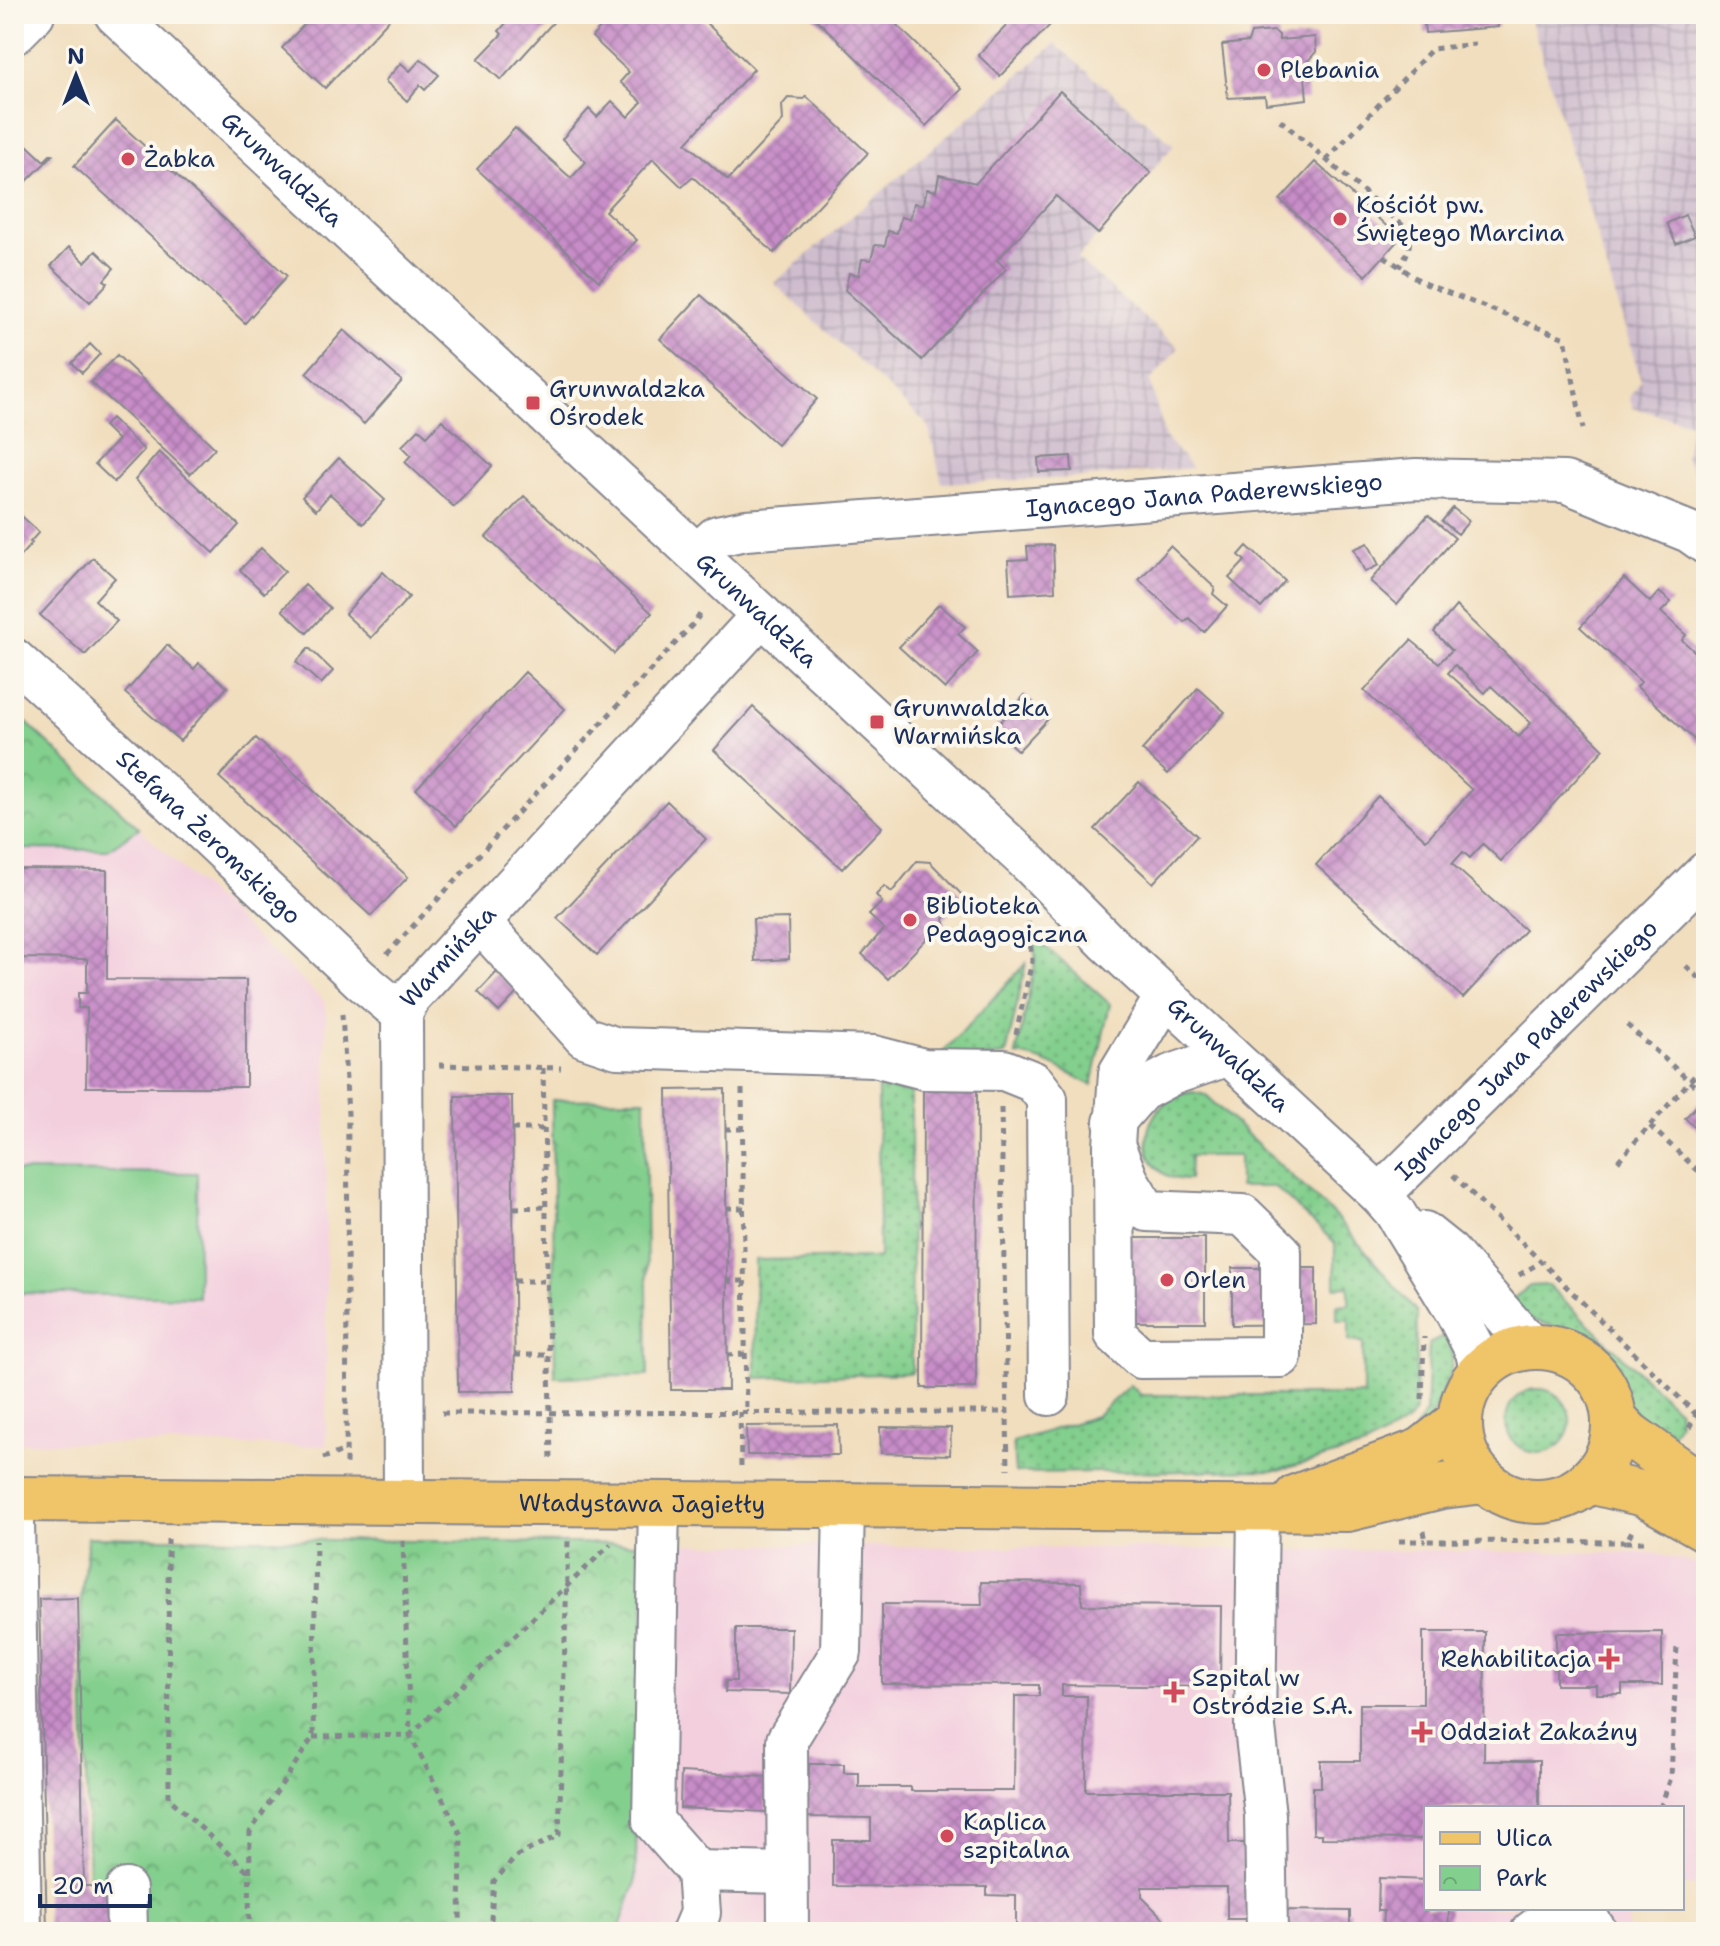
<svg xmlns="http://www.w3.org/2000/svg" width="1720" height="1946" font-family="'Shantell Sans',sans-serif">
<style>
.built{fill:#f3cfde}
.industrial{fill:url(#industrial-grid)}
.grass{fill:url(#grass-dots);stroke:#4f7f76;stroke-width:2}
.park{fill:url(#park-crowns);stroke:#4f7f76;stroke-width:2}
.pitch{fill:#83cf8d;stroke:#4f7f76;stroke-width:2}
.building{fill:url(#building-cross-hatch);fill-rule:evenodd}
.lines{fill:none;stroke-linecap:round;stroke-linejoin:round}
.minor-casing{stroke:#86868e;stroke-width:44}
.major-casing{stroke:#86868e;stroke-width:48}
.path{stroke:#86868e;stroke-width:5;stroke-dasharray:6 6;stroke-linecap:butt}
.minor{stroke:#fff;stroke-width:40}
.major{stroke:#f0c469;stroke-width:44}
.poi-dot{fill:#d1495b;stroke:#fbf7ec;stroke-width:3}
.labels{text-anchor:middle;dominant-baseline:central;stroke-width:8;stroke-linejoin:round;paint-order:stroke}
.poi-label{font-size:24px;fill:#1b2f5e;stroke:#fbf7ec;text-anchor:start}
.street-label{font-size:24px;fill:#1b2f5e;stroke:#fbf7ec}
</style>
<defs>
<pattern id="industrial-grid" width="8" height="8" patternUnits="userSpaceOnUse" patternTransform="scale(2)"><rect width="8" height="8" fill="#cfbdce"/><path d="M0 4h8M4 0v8" fill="none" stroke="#a79aaa"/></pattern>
<pattern id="grass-dots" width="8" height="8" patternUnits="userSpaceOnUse" patternTransform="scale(2)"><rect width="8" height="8" fill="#83cf8d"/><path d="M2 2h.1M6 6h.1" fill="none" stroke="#6aa876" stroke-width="1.8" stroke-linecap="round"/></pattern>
<pattern id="park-crowns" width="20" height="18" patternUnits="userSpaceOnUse" patternTransform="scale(2)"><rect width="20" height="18" fill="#83cf8d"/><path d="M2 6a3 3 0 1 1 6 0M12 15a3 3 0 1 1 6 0" fill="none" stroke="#6aa876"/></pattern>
<pattern id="building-cross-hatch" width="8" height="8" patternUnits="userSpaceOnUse" patternTransform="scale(2)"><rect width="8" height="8" fill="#c88dc8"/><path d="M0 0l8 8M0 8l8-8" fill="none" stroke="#a274a6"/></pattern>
</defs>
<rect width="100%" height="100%" fill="#fbf7ec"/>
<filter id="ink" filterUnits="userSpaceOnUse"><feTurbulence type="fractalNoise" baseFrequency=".0125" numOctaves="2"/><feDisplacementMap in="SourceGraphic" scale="16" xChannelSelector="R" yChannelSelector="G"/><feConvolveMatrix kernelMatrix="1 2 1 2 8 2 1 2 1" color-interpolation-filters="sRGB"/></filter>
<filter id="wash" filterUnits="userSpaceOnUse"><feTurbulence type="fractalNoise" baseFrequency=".006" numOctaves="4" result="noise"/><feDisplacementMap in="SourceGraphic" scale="32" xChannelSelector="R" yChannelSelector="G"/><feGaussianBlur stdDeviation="1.8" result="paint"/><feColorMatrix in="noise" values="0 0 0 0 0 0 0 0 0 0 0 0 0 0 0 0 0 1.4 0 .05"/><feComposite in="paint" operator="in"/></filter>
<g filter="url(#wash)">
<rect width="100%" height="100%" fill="#f1debe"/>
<path class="built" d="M 139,828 L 326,1003 L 326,1446 L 14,1442 L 14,849 L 107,850 Z
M 646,1544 L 1654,1553 L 1693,1563 L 1706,1575 L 1706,1886 L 1682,1886 L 1682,1808 L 1426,1808 L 1426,1908 L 1628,1908 L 1628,1932 L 618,1932 L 635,1884 Z"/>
<path class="industrial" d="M 1529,14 L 1706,14 L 1706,493 L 1685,457 L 1691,423 L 1633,408 L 1630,398 L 1641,380 Z
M 1055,44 L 1174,145 L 1077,259 L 1179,348 L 1150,381 L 1165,437 L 1192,468 L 1076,478 L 942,483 L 928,425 L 774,283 Z"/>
<path class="grass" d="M 1031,934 L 1110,1004 L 1092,1085 C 1067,1073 1044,1058 1016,1055 L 1036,959 Z
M 1026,963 L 1006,1055 L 934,1062 Z
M 878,1087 L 911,1093 L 912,1373 L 756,1378 L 755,1260 L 879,1258 Z
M 1193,1092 L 1205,1095 L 1337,1218 L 1417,1312 L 1415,1412 L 1406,1423 L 1365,1447 L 1279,1470 L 1015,1473 L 1013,1442 L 1096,1416 L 1130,1385 L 1141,1395 L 1363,1395 L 1363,1342 L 1349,1341 L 1349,1320 L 1337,1320 L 1337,1305 L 1349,1304 L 1349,1286 L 1335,1287 L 1335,1243 L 1275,1187 L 1239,1187 L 1239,1156 L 1190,1156 L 1189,1180 C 1129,1180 1136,1098 1193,1092 Z
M 1548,1285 L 1677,1409 L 1679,1422 L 1666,1443 L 1629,1406 L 1621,1379 L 1605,1355 L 1576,1333 L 1522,1317 L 1507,1303 L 1530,1286 Z
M 1447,1335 L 1453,1354 L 1450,1375 L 1426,1428 L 1415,1429 L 1426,1412 L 1429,1344 Z
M1506 1421a32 32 0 1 1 64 0a32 32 0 1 1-64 0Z"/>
<path class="park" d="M 14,711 L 139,828 L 108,850 L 14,849 Z
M 645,1099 L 648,1376 L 555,1377 L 552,1100 Z
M 88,1537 L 646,1544 L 635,1884 L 618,1932 L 134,1932 L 132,1882 L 89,1882 L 81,1598 Z"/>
<path class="pitch" d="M 14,1171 L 197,1173 L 198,1297 L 14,1293 Z"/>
<g id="blocks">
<path class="building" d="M 314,14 L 394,14 L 325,88 L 282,48 Z
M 514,14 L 553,14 L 557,18 L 501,80 L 478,59 L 502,34 L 499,31 Z
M 613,14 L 697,14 L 754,69 L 686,143 L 728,180 L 783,121 L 782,105 L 788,98 L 804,99 L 806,96 L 868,153 L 774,253 L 693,177 L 682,187 L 653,159 L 605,211 L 637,240 L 599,281 L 477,169 L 515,128 L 571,178 L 586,162 L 562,139 L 589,109 L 597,117 L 612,101 L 628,117 L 642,102 L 620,82 L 629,72 L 592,37 Z
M 811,14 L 886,14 L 962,89 L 926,126 Z
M 1012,14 L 1059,16 L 1000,76 L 978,55 L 1015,17 Z
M 1423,14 L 1497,14 L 1498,27 L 1425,33 Z
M 1274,31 L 1279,35 L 1279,40 L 1315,37 L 1316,52 L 1304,65 L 1307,99 L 1266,104 L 1265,96 L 1228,98 L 1222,45 L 1248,42 L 1251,33 Z
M 421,59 L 439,75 L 425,90 L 420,85 L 407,101 L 385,81 L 401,63 L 410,71 Z
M 1060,91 L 1151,173 L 1098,234 L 1056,196 L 997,260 L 1006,269 L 922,360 L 845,290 L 849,273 L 859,275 L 862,259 L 871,260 L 875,245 L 885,246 L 888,231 L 897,233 L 901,217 L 910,219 L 914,203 L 923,205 L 927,189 L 936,191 L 939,175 L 976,183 Z
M 116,120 L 287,276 L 245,323 L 74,166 Z
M 14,133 L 44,161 L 51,154 L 53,155 L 14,194 Z
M 1315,162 L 1400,238 L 1366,276 L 1280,200 Z
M 1685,215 L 1695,236 L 1676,244 L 1667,223 Z
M 69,247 L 85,262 L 96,251 L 114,268 L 104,280 L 108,283 L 90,302 L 51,266 Z
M 701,295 L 817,399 L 777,445 L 660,339 Z
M 344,330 L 402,381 L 364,424 L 306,373 Z
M 90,344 L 100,354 L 82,373 L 72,363 Z
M 117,355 L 215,448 L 190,474 L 91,382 Z
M 111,418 L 144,450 L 114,482 L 95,464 L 118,440 L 104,426 Z
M 442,420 L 492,466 L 454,507 L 405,462 L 411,455 L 402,446 L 419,429 L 427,436 Z
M 159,452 L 239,525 L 214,553 L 135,480 Z
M 1071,456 L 1072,471 L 1039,472 L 1038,458 Z
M 339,458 L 385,500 L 363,524 L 330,494 L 316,510 L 302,497 Z
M 524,496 L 652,613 L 614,654 L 486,537 Z
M 1453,508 L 1469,521 L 1458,534 L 1442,521 Z
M 14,509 L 39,532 L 30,542 L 32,543 L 14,563 Z
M 1428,515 L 1455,538 L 1397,605 L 1370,581 Z
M 1368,543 L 1379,565 L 1365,572 L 1354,549 Z
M 1053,545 L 1055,591 L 1010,594 L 1008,560 L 1028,559 L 1027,546 Z
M 1170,546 L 1215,588 L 1213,594 L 1227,606 L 1204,632 L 1189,618 L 1184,622 L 1139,580 Z
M 1247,546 L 1285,581 L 1261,608 L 1229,578 L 1245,561 L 1239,555 Z
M 261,548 L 285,571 L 264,593 L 240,570 Z
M 93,558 L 115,578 L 95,600 L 117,621 L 85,655 L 40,615 Z
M 383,572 L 409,597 L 371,638 L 345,614 Z
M 1624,578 L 1650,602 L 1659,592 L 1671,602 L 1661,612 L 1686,635 L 1682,640 L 1706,662 L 1706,736 L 1699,744 L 1637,687 L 1641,682 L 1580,627 Z
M 305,585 L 330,608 L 307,633 L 282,610 Z
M 939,604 L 965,627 L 958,634 L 978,652 L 945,689 L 899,647 Z
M 1456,606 L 1604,749 L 1501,861 L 1483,844 L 1470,858 L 1463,852 L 1452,864 L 1525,930 L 1463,998 L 1316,865 L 1378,796 L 1426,840 L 1472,790 L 1364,691 L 1411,640 L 1439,663 L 1452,650 L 1434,632 ZM 1455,665 L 1485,693 L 1491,686 L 1531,723 L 1519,737 L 1448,673 Z
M 167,645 L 194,669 L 199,663 L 227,687 L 180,741 L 125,693 Z
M 309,648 L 333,671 L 321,684 L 296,662 Z
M 525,672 L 565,709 L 456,826 L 416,789 Z
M 1198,688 L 1225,712 L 1168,774 L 1142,750 Z
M 1025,695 L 1049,718 L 1018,751 L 994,729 Z
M 753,707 L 882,827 L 842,869 L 714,750 Z
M 256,738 L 408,877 L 371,916 L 219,777 Z
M 1139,782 L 1197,836 L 1153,883 L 1095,829 Z
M 667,801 L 706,839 L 597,955 L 557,918 Z
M 917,861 L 930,862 L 964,897 L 944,919 L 946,927 L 940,933 L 933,932 L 888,979 L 862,954 L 884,929 L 869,915 L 882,902 L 876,895 L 884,886 L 892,892 Z
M 14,869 L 107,870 L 107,979 L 246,980 L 246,1087 L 86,1087 L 87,1008 L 78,1008 L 78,993 L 87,993 L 87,959 L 14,958 Z
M 788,918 L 789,959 L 755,961 L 753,919 Z
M 497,972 L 518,992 L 499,1012 L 478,992 Z
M 725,1089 L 728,1390 L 671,1390 L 667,1090 Z
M 923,1089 L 977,1089 L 976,1388 L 922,1388 Z
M 455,1096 L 512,1096 L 515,1391 L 458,1392 Z
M 1706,1096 L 1706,1138 L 1685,1118 Z
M 1128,1238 L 1205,1238 L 1205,1322 L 1128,1322 Z
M 1232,1268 L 1316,1268 L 1316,1324 L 1232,1325 Z
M 838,1425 L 839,1455 L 747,1455 L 746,1426 Z
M 880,1427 L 951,1428 L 950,1455 L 881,1453 Z
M 981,1582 L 1081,1583 L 1082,1605 L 1221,1606 L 1220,1687 L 1062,1685 L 1062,1696 L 1087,1696 L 1086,1791 L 1228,1791 L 1229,1843 L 1248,1843 L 1247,1919 L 1227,1919 L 1227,1887 L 1142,1887 L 1142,1897 L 1167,1922 L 1166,1932 L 1016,1932 L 1016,1896 L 987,1895 L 987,1887 L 833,1886 L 833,1840 L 871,1840 L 871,1818 L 808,1817 L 809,1764 L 844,1764 L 844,1773 L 859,1773 L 859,1787 L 911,1787 L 911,1791 L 1014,1791 L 1015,1696 L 1039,1696 L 1039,1685 L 882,1684 L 882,1604 L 982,1605 Z
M 78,1598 L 84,1886 L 118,1886 L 119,1932 L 47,1932 L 39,1599 Z
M 736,1628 L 791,1628 L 790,1694 L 725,1692 L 726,1681 L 736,1681 Z
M 1423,1632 L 1485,1632 L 1484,1761 L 1539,1761 L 1539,1808 L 1426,1808 L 1426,1839 L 1322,1838 L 1322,1834 L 1313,1834 L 1313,1787 L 1321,1787 L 1321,1761 L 1360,1761 L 1360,1704 L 1423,1704 Z
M 1662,1632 L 1662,1685 L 1622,1685 L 1622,1694 L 1596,1694 L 1596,1685 L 1556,1685 L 1556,1633 Z
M 681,1772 L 768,1777 L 766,1812 L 680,1808 Z
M 1379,1878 L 1426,1880 L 1426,1908 L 1449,1908 L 1448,1932 L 1383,1932 L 1384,1911 L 1378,1911 Z
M 1280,1910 L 1350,1911 L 1350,1932 L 1279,1932 Z"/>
</g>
</g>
<g filter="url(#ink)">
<use href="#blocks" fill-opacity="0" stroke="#86868e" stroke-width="2"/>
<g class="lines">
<defs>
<g id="minor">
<path id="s1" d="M 115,14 L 1030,864 L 1106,941 L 1380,1195 L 1394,1211 L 1455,1311 L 1476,1352 L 1480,1371"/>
<path d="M 14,34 L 34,14"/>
<path id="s2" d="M 697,554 L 717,536 L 746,530 L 1416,479 L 1565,482 L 1689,532 L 1706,544"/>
<path id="s3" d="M 14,659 L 171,801 L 361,980 L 402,1014"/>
<path d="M 480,922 L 584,1037 L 617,1048 L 874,1056 L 924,1069 L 1004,1070 L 1034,1082 L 1047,1099 L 1049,1395"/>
<path d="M 1114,1122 L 1141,1091 L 1171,1075 L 1229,1055"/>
<path d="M 1114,1145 L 1128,1180 L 1147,1211 L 1243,1215 L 1281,1252 L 1281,1357 L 1141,1358 L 1115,1334 L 1114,1145 L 1119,1073 L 1165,997"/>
<path id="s4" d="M 1380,1195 L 1706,872"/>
<path d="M 1424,1232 L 1449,1252 L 1531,1346"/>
<path id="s5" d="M 404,1502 L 402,1014 L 410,998 L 762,615"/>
<path d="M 659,1504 L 653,1821 L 697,1871 L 787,1873"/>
<path d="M 1258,1508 L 1255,1728 L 1265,1815 L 1267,1932"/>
<path d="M 14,1519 L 21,1932"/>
<path d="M 126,1889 L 127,1932"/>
<path d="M 1581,1908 L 1597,1932"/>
<path d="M 692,1932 L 700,1913 L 697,1871"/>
<path d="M 788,1932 L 787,1740 L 841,1652 L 844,1505"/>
<path d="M 1531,1932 L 1563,1908"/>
</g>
<g id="major">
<circle cx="1537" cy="1424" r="77"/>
<path d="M 1614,1418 L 1629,1434 L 1706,1489"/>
<path d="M 1589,1481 L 1644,1494 L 1706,1529"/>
<path d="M 1296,1497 L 1422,1450 L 1459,1421"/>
<path id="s6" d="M 14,1499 L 1348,1509 L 1442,1486 L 1485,1481"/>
</g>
</defs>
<use href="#minor" class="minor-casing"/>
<use href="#major" class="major-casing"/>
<path class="path" d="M 1280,120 L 1407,229 C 1412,246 1409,252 1399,267
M 1326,160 L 1432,49 L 1475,44
M 1384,256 L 1423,283 L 1565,338 L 1583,429
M 387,954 L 695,622 L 702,611
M 1686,966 L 1706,984
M 342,1014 L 348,1114 L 346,1464
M 1627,1025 L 1706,1096
M 1016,1034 L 1032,961 L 1028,919
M 439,1065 L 561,1068
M 543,1068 L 551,1462
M 742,1089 L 746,1412
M 1001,1108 L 1008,1469
M 1650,1126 L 1706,1178
M 512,1129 L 543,1129
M 725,1129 L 742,1129
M 1618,1161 L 1706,1063
M 1453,1175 L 1706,1424
M 514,1208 L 545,1207
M 726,1208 L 744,1208
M 1519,1275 L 1543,1261
M 514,1281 L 547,1281
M 726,1281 L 745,1281
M 515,1355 L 548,1355
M 727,1355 L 745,1354
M 1422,1399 L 1424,1337
M 740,1412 L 741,1467
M 442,1413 L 1007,1412
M 1689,1428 L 1706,1395
M 323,1458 L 346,1450
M 1424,1531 L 1426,1541 L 1626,1542 L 1632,1531
M 168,1539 L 169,1798 L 250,1874
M 403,1541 L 410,1735 L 461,1835 L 460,1932
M 1399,1541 L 1426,1541
M 1626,1542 L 1645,1542
M 313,1737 L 410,1735 L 611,1544
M 1660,1808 L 1671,1778 L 1677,1645
M 249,1932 L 250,1832 L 313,1737 L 316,1540
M 490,1932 L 494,1881 L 517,1856 L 559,1835 L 568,1541"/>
<use href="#minor" class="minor"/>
<use href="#major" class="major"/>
</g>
</g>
<g class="poi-dot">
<circle cx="1264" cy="70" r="8"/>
<circle cx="128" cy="159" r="8"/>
<circle cx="1340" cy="219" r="8"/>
<rect x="525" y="395" width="16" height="16" rx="4"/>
<rect x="869" y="714" width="16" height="16" rx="4"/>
<circle cx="910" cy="920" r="8"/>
<circle cx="1167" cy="1280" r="8"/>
<path d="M1605 1647h8v8h8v8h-8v8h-8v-8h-8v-8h8z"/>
<path d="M1170 1680h8v8h8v8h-8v8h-8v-8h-8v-8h8z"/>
<path d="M1418 1720h8v8h8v8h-8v8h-8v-8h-8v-8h8z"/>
<circle cx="947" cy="1836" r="8"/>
</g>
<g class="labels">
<g class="poi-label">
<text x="1280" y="70">Plebania</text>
<text x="144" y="159">Żabka</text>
<text x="1356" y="205">Kościół pw.<tspan x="1356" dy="28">Świętego Marcina</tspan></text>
<text x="549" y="389">Grunwaldzka<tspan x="549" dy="28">Ośrodek</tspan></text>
<text x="893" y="708">Grunwaldzka<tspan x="893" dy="28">Warmińska</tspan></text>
<text x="926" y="906">Biblioteka<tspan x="926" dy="28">Pedagogiczna</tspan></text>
<text x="1183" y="1280">Orlen</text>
<text x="1591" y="1659" text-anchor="end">Rehabilitacja</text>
<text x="1192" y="1678">Szpital w<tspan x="1192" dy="28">Ostródzie S.A.</tspan></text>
<text x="1440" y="1732">Oddział Zakaźny</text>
<text x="963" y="1822">Kaplica<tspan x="963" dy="28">szpitalna</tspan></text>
</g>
<g class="street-label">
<text stroke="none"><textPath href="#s1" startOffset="228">Grunwaldzka</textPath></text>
<text stroke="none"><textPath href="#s2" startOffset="516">Ignacego Jana Paderewskiego</textPath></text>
<text stroke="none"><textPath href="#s1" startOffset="876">Grunwaldzka</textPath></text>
<text stroke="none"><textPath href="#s3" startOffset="264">Stefana Żeromskiego</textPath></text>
<text stroke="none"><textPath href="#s5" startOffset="562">Warmińska</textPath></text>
<text stroke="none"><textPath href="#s4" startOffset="206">Ignacego Jana Paderewskiego</textPath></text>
<text stroke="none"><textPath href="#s1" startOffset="1524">Grunwaldzka</textPath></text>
<text stroke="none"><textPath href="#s6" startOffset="628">Władysława Jagiełły</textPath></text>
</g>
</g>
<rect width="1720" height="1946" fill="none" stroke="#fbf7ec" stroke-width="48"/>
<rect x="1424" y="1806" width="260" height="104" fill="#fbf7ec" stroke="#a1a7b3" stroke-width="2"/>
<rect x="1440" y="1832" width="40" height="12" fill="#f0c469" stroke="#a1a7b3" stroke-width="2"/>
<text x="1496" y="1846" font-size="24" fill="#1b2f5e">Ulica</text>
<rect x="1440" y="1866" width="40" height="24" fill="url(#park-crowns)" stroke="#a1a7b3" stroke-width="2"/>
<text x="1496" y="1886" font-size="24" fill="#1b2f5e">Park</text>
<g transform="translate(76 76)" stroke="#fbf7ec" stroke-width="6" paint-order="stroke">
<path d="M0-6L14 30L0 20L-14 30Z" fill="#1b2f5e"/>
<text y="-12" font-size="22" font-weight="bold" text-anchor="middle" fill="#1b2f5e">N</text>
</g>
<path d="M40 1894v12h110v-12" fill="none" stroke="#1b2f5e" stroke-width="4"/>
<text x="52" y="1894" font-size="24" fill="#1b2f5e" stroke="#fbf7ec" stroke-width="6" paint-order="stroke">20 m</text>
</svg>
